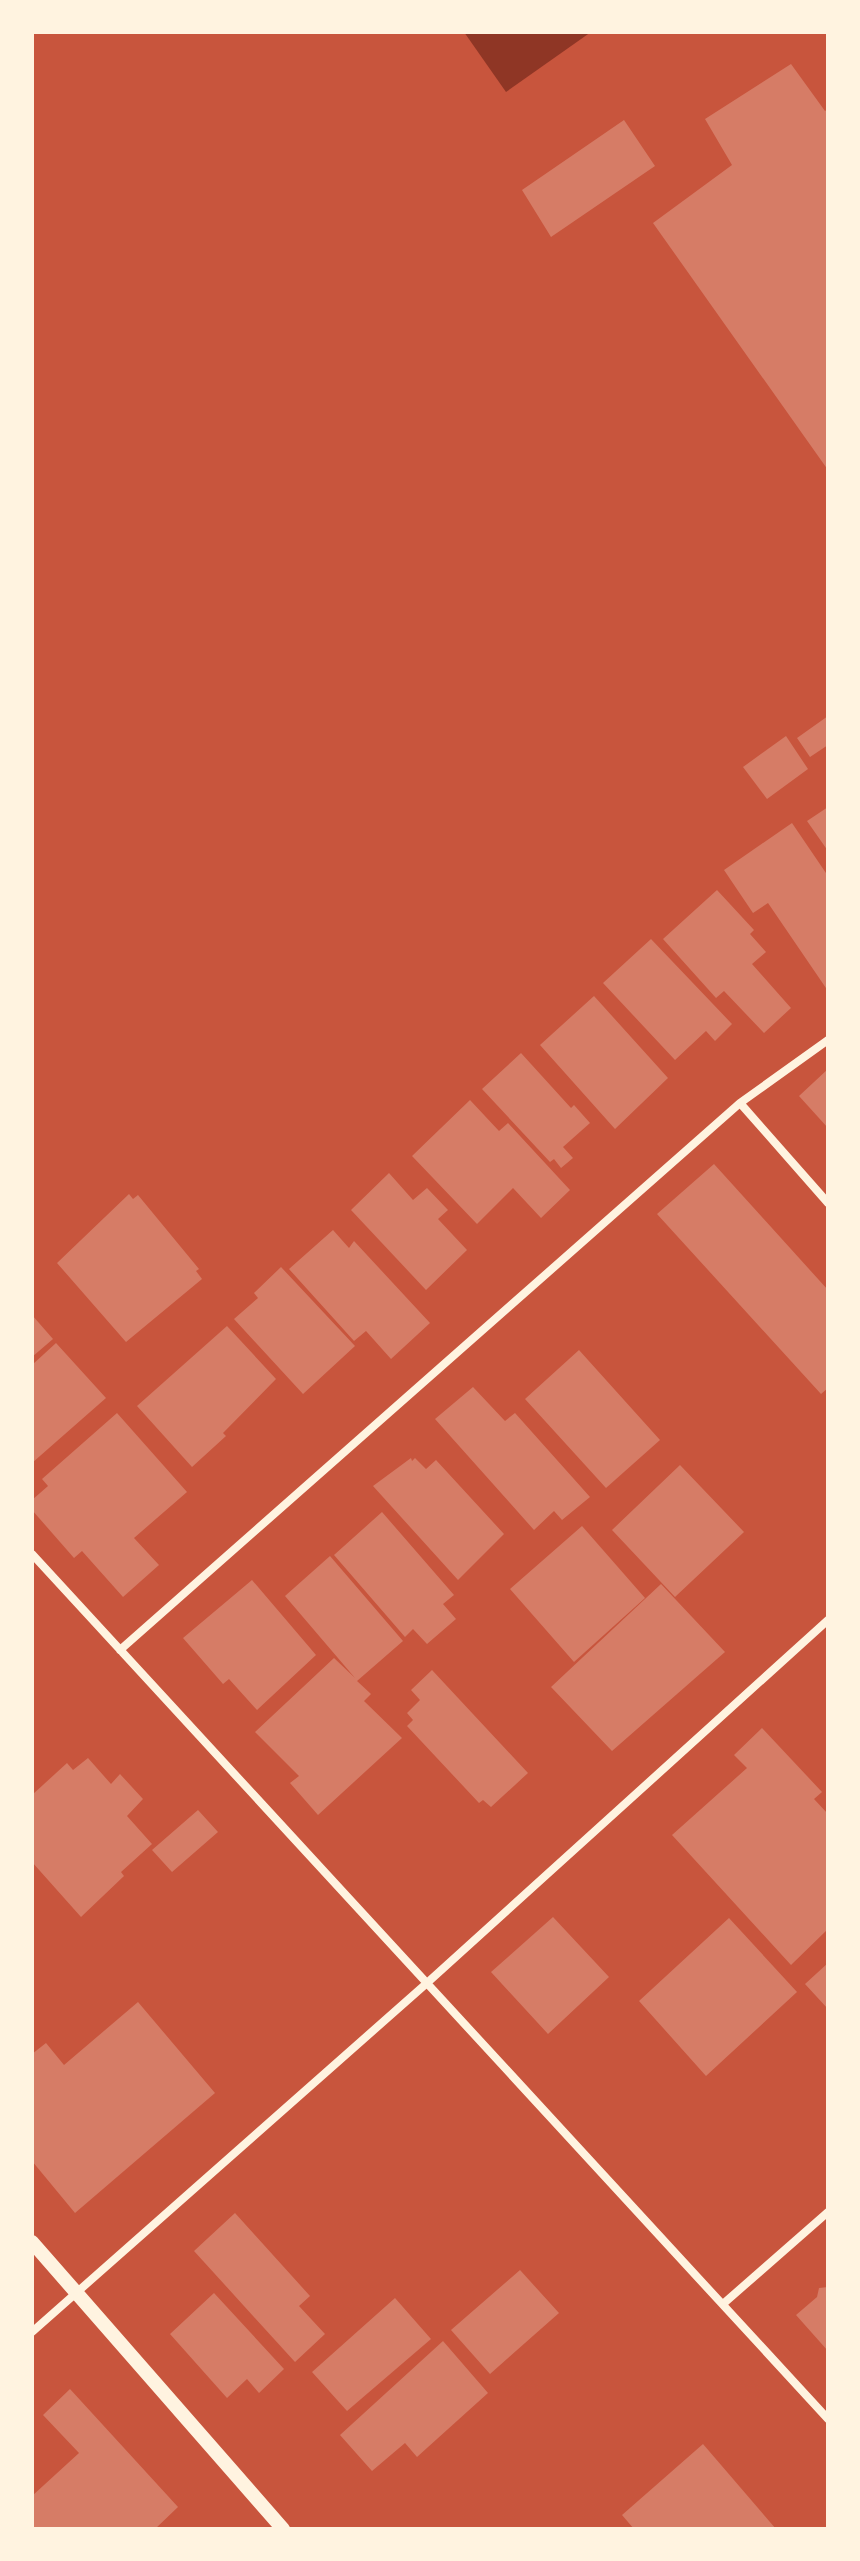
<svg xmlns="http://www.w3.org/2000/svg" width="860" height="2561" font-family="Ubuntu,sans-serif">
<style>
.water{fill:#8f3625}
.building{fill:#d67c66}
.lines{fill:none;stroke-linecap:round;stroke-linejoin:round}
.minor{stroke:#fff3e0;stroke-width:8}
.tertiary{stroke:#fff3e0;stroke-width:14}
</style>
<rect width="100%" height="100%" fill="#c8553d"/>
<path class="water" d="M 464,32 L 591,32 L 506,92 Z"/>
<path class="building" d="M 791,64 L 825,111 L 828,109 L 828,470 L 653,223 L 732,165 L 705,119 Z
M 624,120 L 655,166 L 551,237 L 522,190 Z
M 828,716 L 828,745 L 810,757 L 797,738 Z
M 786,736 L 808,769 L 767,799 L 743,767 Z
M 828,807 L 828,851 L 807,821 Z
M 792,823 L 828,876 L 828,991 L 768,903 L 753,913 L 724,870 Z
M 717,890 L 754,930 L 750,934 L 766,952 L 752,964 L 791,1008 L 764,1033 L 724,991 L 716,998 L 663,939 Z
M 651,939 L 732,1024 L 715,1041 L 706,1031 L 675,1060 L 603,983 Z
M 594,996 L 668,1078 L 615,1129 L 540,1045 Z
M 521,1053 L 571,1108 L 574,1105 L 590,1123 L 563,1147 L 573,1158 L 561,1168 L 554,1159 L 550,1162 L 482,1089 Z
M 828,1069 L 828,1128 L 799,1096 Z
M 470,1100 L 499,1131 L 508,1123 L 570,1190 L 541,1218 L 513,1188 L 477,1224 L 412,1156 Z
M 714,1164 L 828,1290 L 828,1388 L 821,1394 L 657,1214 Z
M 389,1173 L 413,1200 L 427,1188 L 448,1210 L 438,1219 L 467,1250 L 426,1290 L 351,1210 Z
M 129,1194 L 133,1199 L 138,1195 L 199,1269 L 196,1271 L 202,1279 L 126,1342 L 57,1263 Z
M 333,1230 L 349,1248 L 354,1241 L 430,1323 L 391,1359 L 366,1331 L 354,1341 L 289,1269 Z
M 281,1267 L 355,1346 L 303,1394 L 234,1319 L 258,1298 L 254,1293 Z
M 32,1315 L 53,1339 L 32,1357 Z
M 227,1326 L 276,1379 L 223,1433 L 226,1436 L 192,1467 L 137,1406 Z
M 56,1343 L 106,1398 L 32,1463 L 32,1365 Z
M 579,1350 L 660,1440 L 606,1488 L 525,1399 Z
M 473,1387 L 505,1421 L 515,1413 L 590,1497 L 562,1520 L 554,1511 L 534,1530 L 435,1419 Z
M 117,1413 L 187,1492 L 134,1538 L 159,1565 L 123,1597 L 82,1551 L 74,1558 L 32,1510 L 32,1500 L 48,1486 L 42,1479 Z
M 411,1458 L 412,1461 L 415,1458 L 426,1469 L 436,1460 L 504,1534 L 458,1580 L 373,1486 Z
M 680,1465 L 744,1532 L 675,1597 L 612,1530 Z
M 382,1512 L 454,1595 L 443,1604 L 456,1619 L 427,1644 L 413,1629 L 405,1637 L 334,1555 Z
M 582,1526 L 645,1598 L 574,1662 L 510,1589 Z
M 330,1556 L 403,1641 L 357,1681 L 371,1694 L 364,1701 L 402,1738 L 318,1815 L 290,1783 L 299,1776 L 255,1732 L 334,1658 L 355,1678 L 285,1596 Z
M 252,1580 L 316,1655 L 257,1710 L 229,1679 L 223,1684 L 183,1638 Z
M 661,1584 L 725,1652 L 612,1751 L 551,1687 Z
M 432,1670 L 528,1773 L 491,1807 L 483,1800 L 479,1803 L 407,1726 L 413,1720 L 407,1713 L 420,1700 L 411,1690 Z
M 762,1728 L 822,1792 L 814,1799 L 828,1814 L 828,1929 L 791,1965 L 672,1835 L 747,1768 L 734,1755 Z
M 88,1758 L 111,1784 L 120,1774 L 143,1799 L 127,1816 L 152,1844 L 121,1872 L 124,1876 L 81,1917 L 32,1862 L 32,1795 L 67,1763 L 73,1770 Z
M 198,1810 L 218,1832 L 172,1872 L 152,1850 Z
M 553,1917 L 609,1977 L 548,2034 L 491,1972 Z
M 729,1918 L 797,1992 L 706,2076 L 639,2001 Z
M 828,1963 L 828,2009 L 805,1984 Z
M 138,2002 L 215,2093 L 75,2213 L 32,2161 L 32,2054 L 46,2043 L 64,2065 Z
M 235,2213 L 310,2296 L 299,2306 L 325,2334 L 295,2362 L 194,2251 Z
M 520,2270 L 559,2313 L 490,2374 L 451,2330 Z
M 828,2287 L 828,2351 L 796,2315 L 817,2297 L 819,2288 Z
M 214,2293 L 284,2369 L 259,2393 L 247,2379 L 227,2398 L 170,2334 Z
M 395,2298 L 431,2339 L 347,2411 L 312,2372 Z
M 443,2341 L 488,2393 L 417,2457 L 405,2443 L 372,2471 L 340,2435 Z
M 70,2389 L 178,2507 L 155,2529 L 32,2529 L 32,2496 L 79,2453 L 43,2415 Z
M 703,2444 L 776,2529 L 634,2529 L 622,2515 Z"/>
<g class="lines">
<path class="minor" d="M 740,1103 L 828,1203
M 32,1554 L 828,2419
M 120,1650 L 740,1103 L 828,1040
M 723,2304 L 828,2212
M 32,2332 L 427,1983 L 828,1620"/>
<path class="tertiary" d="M 32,2242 L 283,2529"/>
</g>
<rect width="860" height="2561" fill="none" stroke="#fff3e0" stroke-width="68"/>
</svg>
